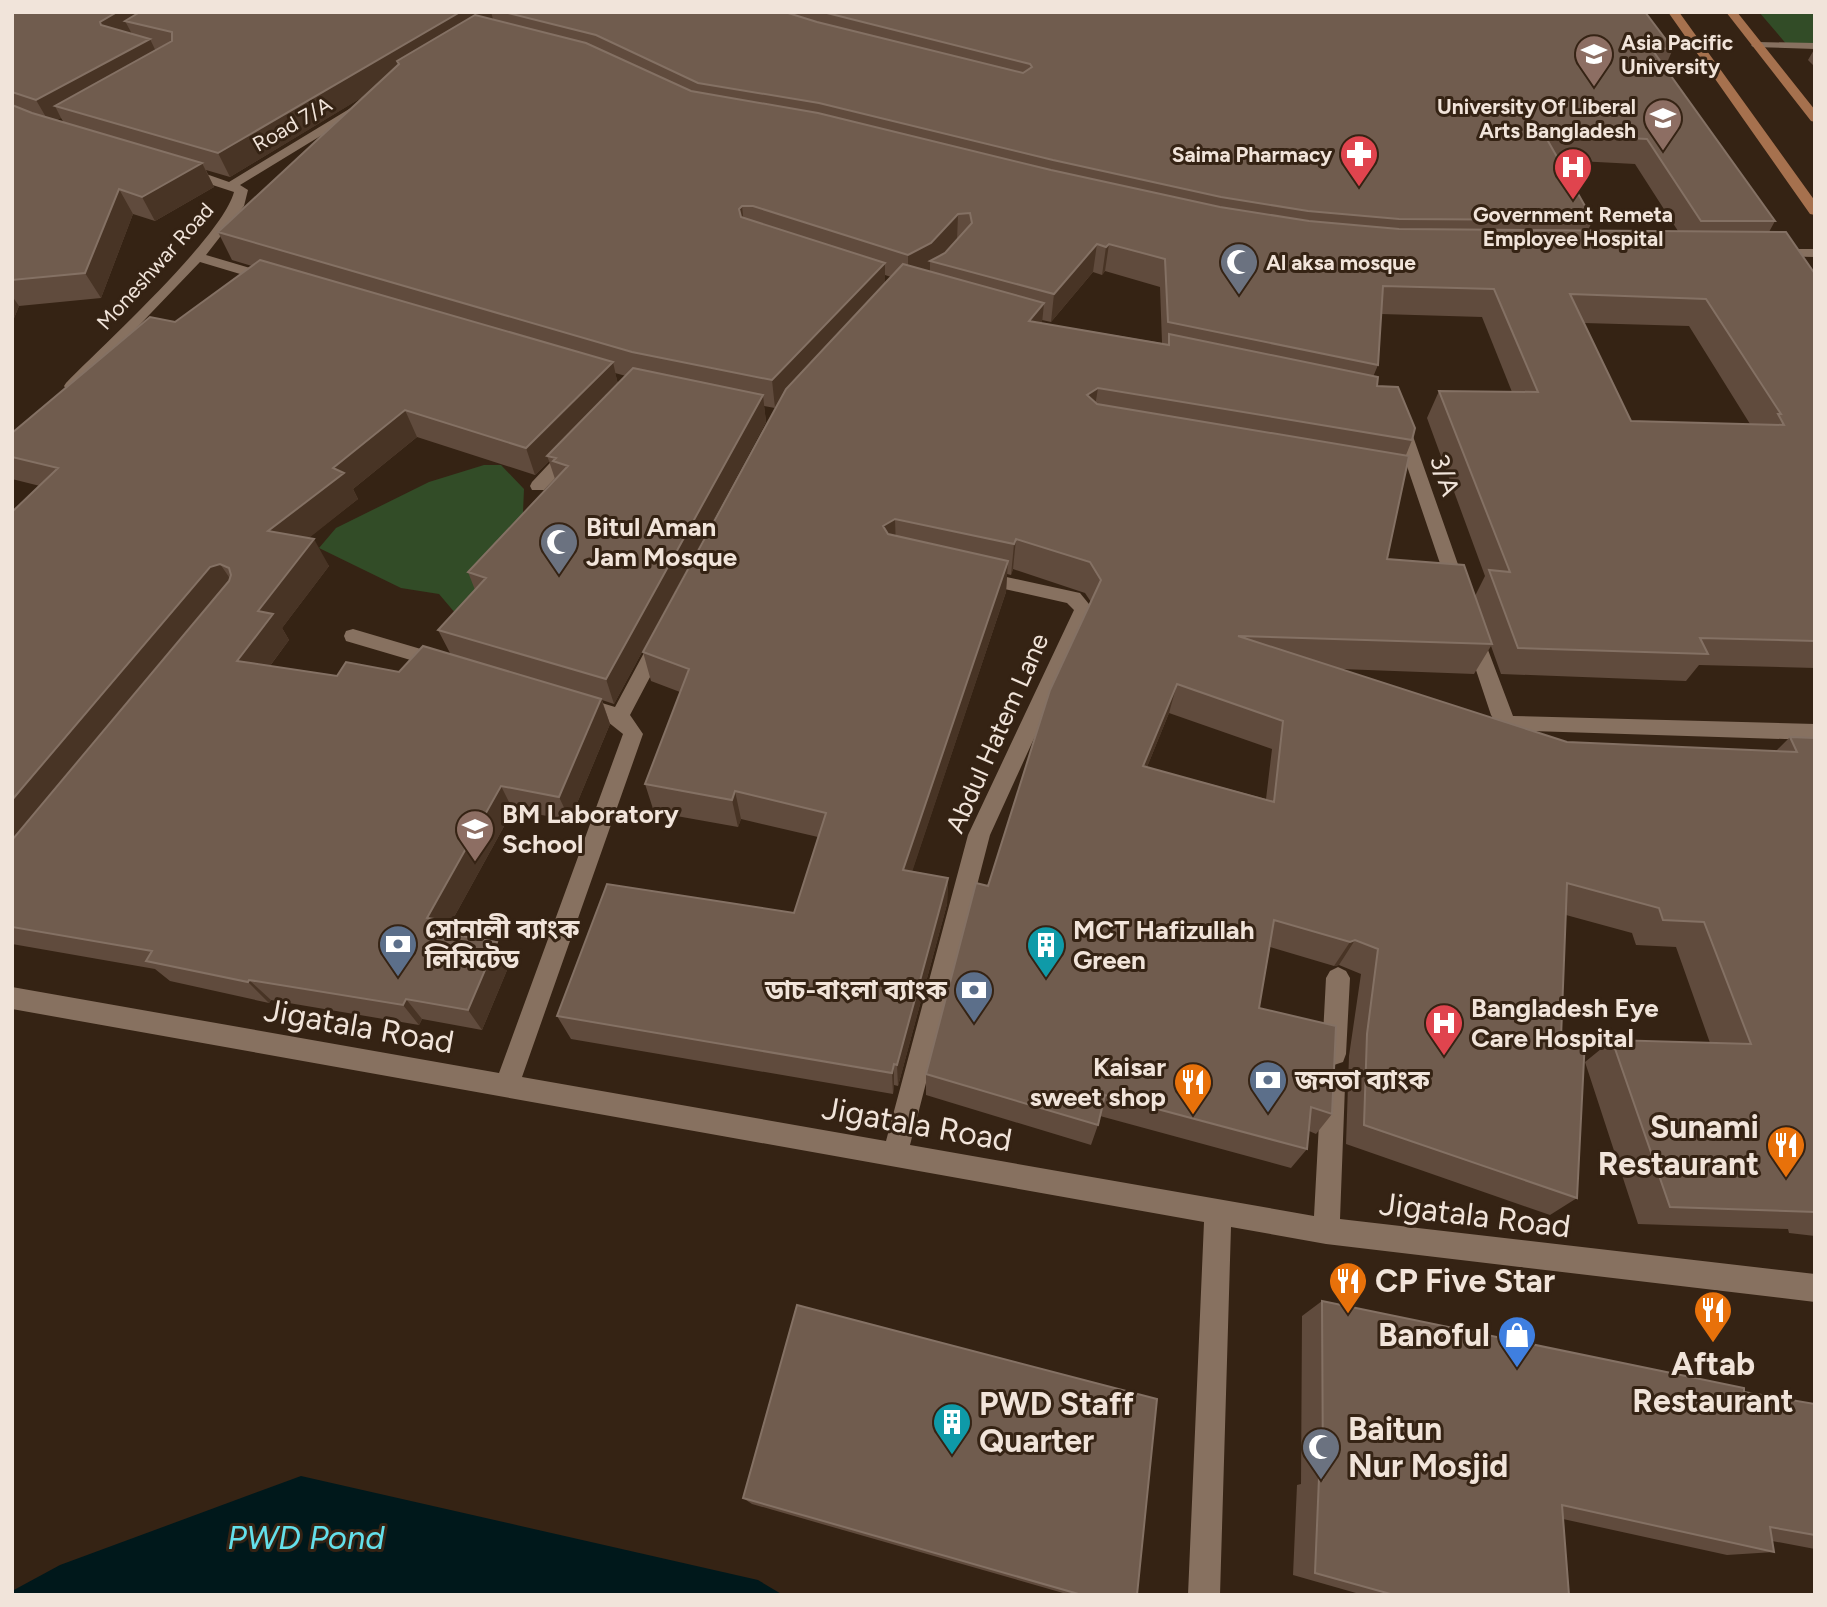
<svg xmlns="http://www.w3.org/2000/svg" width="1827" height="1607" font-family="Figtree,'Noto Sans Bengali',sans-serif">
<style>
.green{fill:#324c27}
.water{fill:#00181b}
.lines{fill:none;stroke-linecap:round;stroke-linejoin:round}
.street{fill:#877160;fill-rule:evenodd}
.secondary{fill:#a6714e;fill-rule:evenodd}
.wall{fill:#604b3d;fill-rule:evenodd}
.shaded-wall{fill:#483425}
.building{fill:#705c4e;stroke:#847164;stroke-width:2;fill-rule:evenodd}
.labels{text-anchor:middle;dominant-baseline:central;stroke-width:6;stroke-linejoin:round;paint-order:stroke}
.far-poi-label{font-size:21px;font-weight:bold;fill:#f1e4da;stroke:#352314;text-anchor:start}
.far-street-label{font-size:21px;fill:#f1e4da;stroke:#352314}
.street-label{font-size:26px;fill:#f1e4da;stroke:#352314}
.poi-label{font-size:26px;font-weight:bold;fill:#f1e4da;stroke:#352314;text-anchor:start}
.near-street-label{font-size:32px;fill:#f1e4da;stroke:#352314}
.near-poi-label{font-size:32px;font-weight:bold;fill:#f1e4da;stroke:#352314;text-anchor:start}
.near-water-label{font-size:33px;font-style:italic;fill:#63e0eb;stroke:#352314}
</style>
<rect width="100%" height="100%" fill="#352314"/>
<path class="green" d="M 1759,12 L 1815,12 L 1815,46 L 1788,46 Z
M 484,465 L 501,465 L 524,489 L 522,536 L 456,614 L 439,594 L 401,588 L 319,548 L 336,528 L 429,482 Z"/>
<path class="water" d="M 301,1476 L 758,1580 L 783,1595 L 12,1595 L 12,1591 L 60,1565 Z"/>
<g class="lines">
<path class="street" d="M 1757,42 L 1815,43 L 1815,49 L 1753,47 L 1751,45 Z
M 364,100 L 370,104 L 368,107 L 240,185 L 248,190 L 244,206 L 206,255 L 277,276 L 277,282 L 267,282 L 200,262 L 78,389 L 66,389 L 64,386 L 66,383 C 104,344 222,237 234,192 L 179,174 L 179,168 L 189,168 L 229,182 Z
M 1773,249 L 1815,249 L 1815,257 L 1768,256 L 1768,250 Z
M 1400,417 L 1408,422 L 1467,590 L 1464,595 L 1452,595 L 1449,590 L 1392,422 Z
M 570,447 L 576,448 L 578,452 L 576,456 L 544,490 L 532,490 L 530,486 L 532,482 L 564,448 Z
M 979,571 L 1080,593 L 1093,609 L 990,835 L 910,1145 L 1314,1216 L 1321,1086 L 1324,1078 L 1333,1074 L 1342,1078 L 1345,1086 L 1340,1219 L 1815,1274 L 1815,1302 L 1326,1244 L 1231,1227 L 1220,1595 L 1188,1595 L 1204,1222 L 12,1009 L 12,987 L 499,1073 L 623,734 L 603,718 L 572,709 L 569,704 L 572,699 L 579,696 L 615,707 L 653,636 L 667,636 L 669,641 L 630,715 L 643,734 L 522,1077 L 886,1141 L 968,835 L 1074,610 L 1067,603 L 973,582 L 970,577 L 973,572 Z
M 1473,627 L 1480,629 L 1482,634 L 1513,716 L 1815,724 L 1815,740 L 1501,730 L 1491,715 L 1464,634 L 1466,629 Z
M 353,629 L 448,657 L 451,662 L 448,667 L 441,669 L 346,641 L 344,636 L 346,631 Z
M 1338,967 L 1346,971 L 1350,978 L 1346,1054 L 1343,1062 L 1334,1065 L 1325,1062 L 1322,1054 L 1326,978 L 1330,971 Z"/>
<path class="secondary" d="M 1668,12 L 1679,12 L 1815,201 L 1815,215 L 1810,214 Z
M 1726,12 L 1737,12 L 1815,110 L 1815,122 L 1811,121 Z"/>
</g>
<path class="wall" d="M 12,12 L 1645,12 L 1673,49 L 1665,67 L 1775,221 L 1769,232 L 1815,274 L 1815,668 L 1699,665 L 1686,681 L 1501,674 L 1491,646 L 1474,674 L 1341,669 L 1567,742 L 1776,751 L 1790,737 L 1815,738 L 1815,1236 L 1789,1233 L 1788,1229 L 1638,1224 L 1585,1062 L 1612,1040 L 1710,1043 L 1676,947 L 1636,945 L 1632,933 L 1566,915 L 1561,1038 L 1577,1198 L 1550,1215 L 1346,1144 L 1349,1056 L 1361,974 L 1339,965 L 1334,966 L 1270,947 L 1259,1008 L 1332,1114 L 1316,1134 L 1309,1131 L 1307,1149 L 1291,1168 L 1100,1116 L 1098,1125 L 1091,1145 L 926,1095 L 926,1074 L 988,886 L 1091,602 L 1085,593 L 1013,569 L 1011,575 L 1007,574 L 1006,592 L 912,871 L 948,878 L 947,904 L 898,1086 L 894,1085 L 893,1094 L 571,1039 L 557,1016 L 794,913 L 818,837 L 741,819 L 738,827 L 654,812 L 645,784 L 680,692 L 651,681 L 643,652 L 777,406 L 775,408 L 764,406 L 766,422 L 614,704 L 602,700 L 610,724 L 570,820 L 513,810 L 448,928 L 453,935 L 497,942 L 510,963 L 482,1030 L 422,1019 L 419,1025 L 271,1000 L 269,1003 L 170,981 L 155,969 L 12,944 L 12,512 L 40,486 L 12,479 L 12,433 L 175,322 L 252,266 L 232,260 L 218,232 L 364,96 L 230,177 L 206,170 L 214,187 L 155,221 L 133,214 L 101,298 L 19,306 L 12,323 ZM 61,118 L 64,123 L 56,120 ZM 1559,160 L 1635,164 L 1678,231 L 1588,230 L 1593,220 ZM 1105,271 L 1160,287 L 1162,343 L 1042,323 L 1042,320 L 1051,322 L 1093,272 L 1102,275 ZM 885,275 L 891,277 L 885,283 ZM 1381,314 L 1482,317 L 1512,392 L 1439,391 L 1427,418 L 1485,576 L 1475,596 L 1387,559 L 1406,455 L 1412,440 L 1377,386 L 1373,377 L 1378,365 ZM 1584,323 L 1689,326 L 1750,424 L 1631,421 ZM 615,373 L 626,376 L 618,384 ZM 417,437 L 535,475 L 549,461 L 555,479 L 468,572 L 475,590 L 438,630 L 450,653 L 399,672 L 337,676 L 270,666 L 289,640 L 282,628 L 329,566 L 308,538 L 358,499 L 353,489 ZM 1169,713 L 1272,749 L 1266,799 L 1147,767 Z
M 1815,48 L 1815,67 L 1808,60 Z
M 1322,1301 L 1744,1392 L 1815,1404 L 1815,1549 L 1772,1541 L 1774,1552 L 1727,1555 L 1563,1519 L 1569,1595 L 1363,1595 L 1293,1575 L 1297,1485 L 1301,1484 L 1302,1316 Z
M 743,1498 L 1137,1595 L 1070,1595 L 752,1504 Z"/>
<path class="shaded-wall" d="M 117,12 L 168,12 L 125,21 L 132,34 L 111,45 L 100,22 Z
M 460,12 L 491,12 L 493,19 L 402,74 L 397,61 L 401,74 L 230,177 L 218,153 Z
M 150,39 L 161,62 L 55,106 L 61,118 L 50,124 L 36,100 Z
M 202,163 L 214,187 L 155,221 L 142,197 Z
M 119,189 L 133,214 L 101,298 L 85,273 Z
M 742,206 L 745,233 L 739,209 Z
M 958,214 L 957,241 L 938,263 L 930,261 L 930,271 L 908,282 L 908,255 Z
M 1097,244 L 1093,272 L 1051,322 L 1054,294 Z
M 1109,244 L 1105,271 L 1102,275 L 1106,247 Z
M 885,263 L 885,290 L 775,408 L 772,380 Z
M 12,296 L 19,306 L 12,323 Z
M 1044,303 L 1041,334 L 1029,321 Z
M 613,362 L 619,389 L 547,456 L 549,461 L 535,475 L 526,448 Z
M 1098,388 L 1093,419 L 1087,395 Z
M 763,395 L 766,422 L 614,704 L 606,679 Z
M 405,410 L 417,437 L 353,489 L 358,499 L 284,558 L 268,531 L 333,468 Z
M 895,519 L 896,549 L 883,526 Z
M 314,539 L 329,566 L 282,628 L 289,640 L 255,686 L 237,661 L 258,611 Z
M 1016,539 L 1013,569 L 1011,575 L 1014,544 Z
M 1008,561 L 1006,592 L 904,896 L 903,870 Z
M 220,564 L 238,590 L 12,856 L 12,800 L 210,567 Z
M 1177,684 L 1169,713 L 1136,794 L 1143,766 Z
M 601,699 L 610,724 L 570,820 L 559,797 Z
M 501,786 L 513,810 L 448,928 L 457,942 L 437,932 L 427,918 Z
M 735,791 L 741,819 L 738,827 L 732,800 Z
M 948,878 L 947,904 L 898,1086 L 897,1065 Z
M 1355,940 L 1339,965 L 1334,966 L 1350,942 Z
M 497,942 L 510,963 L 482,1030 L 468,1010 Z
M 249,980 L 271,1000 L 269,1003 L 248,982 Z
M 406,999 L 422,1019 L 419,1025 L 403,1005 Z
M 894,1064 L 894,1085 L 893,1094 L 892,1073 Z"/>
<path class="building" d="M 12,12 L 117,12 L 100,22 L 101,25 L 150,39 L 36,100 L 12,92 Z
M 140,12 L 460,12 L 218,153 L 55,106 L 172,41 L 172,32 L 125,21 Z
M 504,12 L 785,12 L 817,22 L 1023,73 L 1032,67 L 1030,64 L 823,12 L 1645,12 L 1673,49 L 1651,48 L 1775,221 L 1701,221 L 1647,139 L 1544,134 L 1593,220 L 1399,219 L 1308,211 L 1221,197 L 1053,160 L 819,103 L 698,83 L 596,35 Z
M 475,15 L 586,43 L 691,91 L 818,113 L 1051,170 L 1220,207 L 1309,221 L 1399,229 L 1786,232 L 1815,274 L 1815,641 L 1700,638 L 1708,654 L 1518,648 L 1489,570 L 1510,572 L 1439,391 L 1538,392 L 1494,289 L 1383,286 L 1378,365 L 1168,322 L 1165,259 L 1109,244 L 1106,247 L 1097,244 L 1054,294 L 930,261 L 945,253 L 972,223 L 970,213 L 958,214 L 931,243 L 908,255 L 753,206 L 742,206 L 739,209 L 741,217 L 885,263 L 772,380 L 632,352 L 218,232 L 399,64 L 397,61 ZM 1570,294 L 1706,299 L 1781,414 L 1778,414 L 1784,425 L 1631,421 Z
M 12,105 L 32,113 L 202,163 L 142,197 L 119,189 L 85,273 L 12,280 Z
M 260,260 L 613,362 L 526,448 L 405,410 L 333,468 L 344,473 L 268,531 L 314,539 L 258,611 L 273,614 L 237,661 L 337,676 L 346,662 L 399,672 L 423,646 L 601,699 L 559,797 L 501,786 L 427,918 L 443,920 L 437,932 L 497,942 L 468,1010 L 406,999 L 403,1005 L 249,980 L 248,982 L 146,961 L 152,951 L 12,927 L 12,840 L 229,581 L 231,575 L 229,568 L 220,564 L 210,567 L 12,800 L 12,512 L 58,468 L 12,457 L 12,433 L 150,317 L 175,322 Z
M 903,264 L 1044,303 L 1029,321 L 1169,345 L 1169,334 L 1378,377 L 1377,386 L 1398,387 L 1415,428 L 1412,440 L 1098,388 L 1087,395 L 1097,404 L 1409,456 L 1387,559 L 1464,565 L 1492,644 L 1238,636 L 1567,742 L 1797,752 L 1790,737 L 1815,738 L 1815,1212 L 1670,1207 L 1612,1040 L 1751,1044 L 1704,922 L 1663,920 L 1659,908 L 1567,883 L 1561,1038 L 1585,1039 L 1577,1198 L 1364,1125 L 1367,1034 L 1378,949 L 1355,940 L 1350,942 L 1274,920 L 1259,1008 L 1336,1026 L 1332,1114 L 1311,1107 L 1307,1149 L 1105,1095 L 1098,1125 L 926,1074 L 976,883 L 988,886 L 1050,690 L 1101,580 L 1090,562 L 1016,539 L 1014,544 L 895,519 L 883,526 L 888,534 L 1008,561 L 903,870 L 948,878 L 897,1065 L 894,1064 L 892,1073 L 557,1016 L 607,884 L 794,913 L 826,813 L 735,791 L 732,800 L 645,784 L 689,669 L 643,652 L 786,389 ZM 1177,684 L 1283,721 L 1274,802 L 1143,766 Z
M 633,368 L 763,395 L 606,679 L 438,630 L 486,578 L 468,572 L 568,466 L 553,461 L 556,458 L 547,456 Z
M 1322,1301 L 1744,1388 L 1744,1392 L 1815,1404 L 1815,1535 L 1770,1527 L 1774,1552 L 1562,1505 L 1569,1595 L 1394,1595 L 1315,1573 L 1319,1478 L 1323,1479 Z
M 797,1305 L 1157,1399 L 1137,1595 L 1082,1595 L 743,1498 Z"/>
<defs>
<symbol id="university-pin" viewBox="-11 -11 22 30"><path d="M0 17L-7.5 6A9.5 9.5 0 1 1 7.5 6Z" fill="#8d6e63" stroke="#352314"/><path d="M0-5L7-2L0 1L-7-2ZM-4 1L0 2.5L4 1V4Q0 6-4 4Z" fill="#fff"/></symbol>
<symbol id="pharmacy-pin" viewBox="-11 -11 22 30"><path d="M0 17L-7.5 6A9.5 9.5 0 1 1 7.5 6Z" fill="#e0444e" stroke="#352314"/><path d="M-2-6h4v4h4v4h-4v4h-4v-4h-4v-4h4Z" fill="#fff"/></symbol>
<symbol id="hospital-pin" viewBox="-11 -11 22 30"><path d="M0 17L-7.5 6A9.5 9.5 0 1 1 7.5 6Z" fill="#e0444e" stroke="#352314"/><path d="M-5-5h3v3.5h4V-5h3V5h-3V1.5h-4V5h-3Z" fill="#fff"/></symbol>
<symbol id="mosque-pin" viewBox="-11 -11 22 30"><path d="M0 17L-7.5 6A9.5 9.5 0 1 1 7.5 6Z" fill="#6b7280" stroke="#352314"/><path d="M3.5-4.9A6 6 0 1 0 3.5 4.9A5 5 0 1 1 3.5-4.9Z" fill="#fff"/></symbol>
<symbol id="school-pin" viewBox="-11 -11 22 30"><path d="M0 17L-7.5 6A9.5 9.5 0 1 1 7.5 6Z" fill="#8d6e63" stroke="#352314"/><path d="M0-5L7-2L0 1L-7-2ZM-4 1L0 2.5L4 1V4Q0 6-4 4Z" fill="#fff"/></symbol>
<symbol id="bank-pin" viewBox="-11 -11 22 30"><path d="M0 17L-7.5 6A9.5 9.5 0 1 1 7.5 6Z" fill="#5c6f8a" stroke="#352314"/><path d="M-6-4H6V4H-6ZM0-2.3a2.3 2.3 0 1 0 0 4.6a2.3 2.3 0 1 0 0-4.6Z" fill="#fff"/></symbol>
<symbol id="building-pin" viewBox="-11 -11 22 30"><path d="M0 17L-7.5 6A9.5 9.5 0 1 1 7.5 6Z" fill="#0f9aa8" stroke="#352314"/><path d="M-4-6H4V6H1V3H-1V6H-4ZM-2.5-4.3h1.7v1.8h-1.7ZM.8-4.3h1.7v1.8H.8ZM-2.5-1h1.7V.8h-1.7ZM.8-1h1.7V.8H.8Z" fill="#fff"/></symbol>
<symbol id="restaurant-pin" viewBox="-11 -11 22 30"><path d="M0 17L-7.5 6A9.5 9.5 0 1 1 7.5 6Z" fill="#e8710a" stroke="#352314"/><path d="M-5-6h1v4h1v-4h1v4h1v-4h1v5L-1.5 .5V6h-2V.5L-5-1ZM5-6V6H3V1.5H1.5Q1.5-4 5-6Z" fill="#fff"/></symbol>
<symbol id="shop-pin" viewBox="-11 -11 22 30"><path d="M0 17L-7.5 6A9.5 9.5 0 1 1 7.5 6Z" fill="#3f7fe0" stroke="#352314"/><path d="M-5-2.5h2.3a2.7 3.5 0 0 1 5.4 0H5L5.5 6h-11ZM-1.5-2.5h3a1.5 2.3 0 0 0-3 0Z" fill="#fff"/></symbol>
</defs>
<g fill-rule="evenodd">
<use href="#university-pin" x="1572" y="32" width="44" height="60"/>
<use href="#university-pin" x="1641" y="96" width="44" height="60"/>
<use href="#pharmacy-pin" x="1337" y="132" width="44" height="60"/>
<use href="#hospital-pin" x="1551" y="145" width="44" height="60"/>
<use href="#mosque-pin" x="1217" y="240" width="44" height="60"/>
<use href="#mosque-pin" x="537" y="520" width="44" height="60"/>
<use href="#school-pin" x="453" y="807" width="44" height="60"/>
<use href="#bank-pin" x="376" y="922" width="44" height="60"/>
<use href="#building-pin" x="1024" y="923" width="44" height="60"/>
<use href="#bank-pin" x="952" y="968" width="44" height="60"/>
<use href="#hospital-pin" x="1422" y="1001" width="44" height="60"/>
<use href="#bank-pin" x="1246" y="1058" width="44" height="60"/>
<use href="#restaurant-pin" x="1171" y="1060" width="44" height="60"/>
<use href="#restaurant-pin" x="1764" y="1123" width="44" height="60"/>
<use href="#restaurant-pin" x="1326" y="1259" width="44" height="60"/>
<use href="#restaurant-pin" x="1691" y="1288" width="44" height="60"/>
<use href="#shop-pin" x="1495" y="1313" width="44" height="60"/>
<use href="#building-pin" x="930" y="1400" width="44" height="60"/>
<use href="#mosque-pin" x="1299" y="1425" width="44" height="60"/>
</g>
<g class="labels">
<g class="far-poi-label">
<text x="1621" y="42">Asia Pacific<tspan x="1621" dy="24">University</tspan></text>
<text x="1636" y="106" text-anchor="end">University Of Liberal<tspan x="1636" dy="24">Arts Bangladesh</tspan></text>
<text x="1332" y="154" text-anchor="end">Saima Pharmacy</text>
<text x="1573" y="214" text-anchor="middle">Government Remeta<tspan x="1573" dy="24">Employee Hospital</tspan></text>
<text x="1266" y="262">Al aksa mosque</text>
</g>
<g class="far-street-label">
<text transform="translate(292 124) rotate(-30)">Road 7/A</text>
<text transform="translate(155 266) rotate(-48)">Moneshwar Road</text>
</g>
<g class="street-label">
<text transform="translate(1445 475) rotate(71)">3/A</text>
<text transform="translate(997 733) rotate(-66)">Abdul Hatem Lane</text>
</g>
<g class="poi-label">
<text x="586" y="527">Bitul Aman<tspan x="586" dy="30">Jam Mosque</tspan></text>
<text x="502" y="814">BM Laboratory<tspan x="502" dy="30">School</tspan></text>
<text x="425" y="929">সোনালী ব্যাংক<tspan x="425" dy="30">লিমিটেড</tspan></text>
<text x="1073" y="930">MCT Hafizullah<tspan x="1073" dy="30">Green</tspan></text>
<text x="947" y="990" text-anchor="end">ডাচ-বাংলা ব্যাংক</text>
<text x="1471" y="1008">Bangladesh Eye<tspan x="1471" dy="30">Care Hospital</tspan></text>
<text x="1166" y="1067" text-anchor="end">Kaisar<tspan x="1166" dy="30">sweet shop</tspan></text>
<text x="1295" y="1080">জনতা ব্যাংক</text>
</g>
<g class="near-street-label">
<text transform="translate(359 1026) rotate(10)">Jigatala Road</text>
<text transform="translate(917 1124) rotate(10)">Jigatala Road</text>
<text transform="translate(1475 1215) rotate(7)">Jigatala Road</text>
</g>
<g class="near-poi-label">
<text x="1759" y="1127" text-anchor="end">Sunami<tspan x="1759" dy="37">Restaurant</tspan></text>
<text x="1375" y="1281">CP Five Star</text>
<text x="1490" y="1335" text-anchor="end">Banoful</text>
<text x="1713" y="1364" text-anchor="middle">Aftab<tspan x="1713" dy="37">Restaurant</tspan></text>
<text x="979" y="1404">PWD Staff<tspan x="979" dy="37">Quarter</tspan></text>
<text x="1348" y="1429">Baitun<tspan x="1348" dy="37">Nur Mosjid</tspan></text>
</g>
<g class="near-water-label">
<text x="306" y="1537">PWD Pond</text>
</g>
</g>
<rect width="1827" height="1607" fill="none" stroke="#f1e4da" stroke-width="28"/>
</svg>
